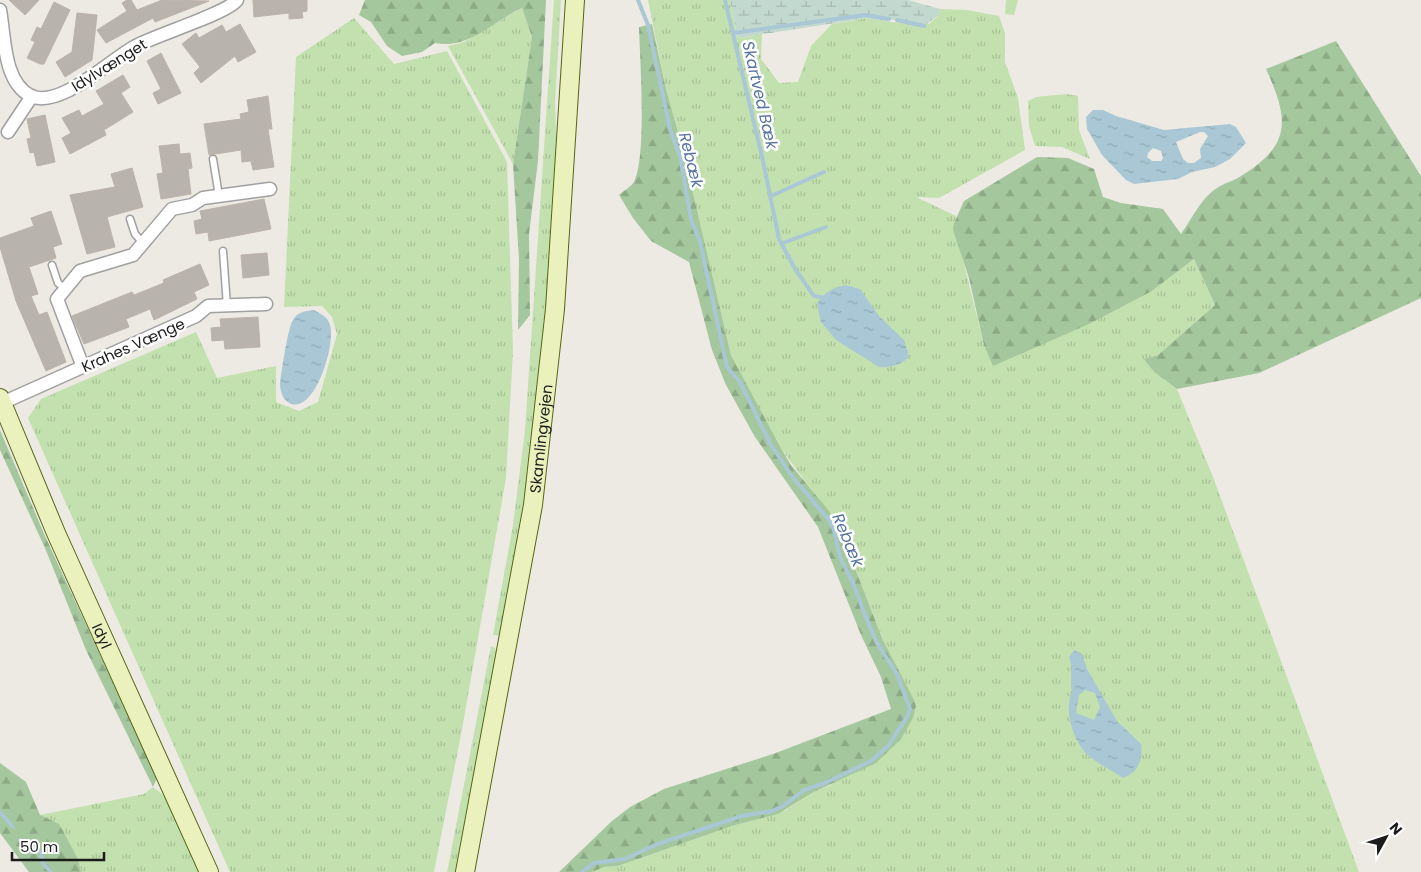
<svg xmlns="http://www.w3.org/2000/svg" width="1421" height="872" font-family="Poppins,sans-serif">
<style>
.grass{fill:url(#grass-tufts)}
.forest{fill:url(#forest-firs)}
.wetland{fill:url(#wetland-marsh)}
.water{fill:url(#water-ripples);fill-rule:evenodd}
.lines{fill:none;stroke-linecap:round;stroke-linejoin:round}
.stream{stroke:#a9c7d5;stroke-width:4}
.building{fill:#b9b3ad;stroke:#bcb3a8}
.lane-casing{stroke:#a0a0a0;stroke-width:9}
.street-casing{stroke:#a0a0a0;stroke-width:15}
.secondary-casing{stroke:#561;stroke-width:20}
.lane{stroke:#fff;stroke-width:6}
.street{stroke:#fff;stroke-width:12}
.secondary{stroke:#eaf1bd;stroke-width:18}
.labels{text-anchor:middle;dominant-baseline:central;stroke-width:5;stroke-linejoin:round;paint-order:stroke}
.street-label{font-size:15px;fill:#1c1c1c;stroke:#fff}
.water-label{font-size:16px;font-style:italic;fill:#5573a0;stroke:#fff}
</style>
<defs>
<pattern id="grass-tufts" width="24" height="20" patternUnits="userSpaceOnUse" patternTransform="scale(1.25)"><rect width="24" height="20" fill="#c3e1af"/><path d="M3 7l-1-3M5 7V3M7 7l1-3M15 17l-1-3M17 17v-4M19 17l1-3" fill="none" stroke="#a7c096"/></pattern>
<pattern id="forest-firs" width="22" height="20" patternUnits="userSpaceOnUse" patternTransform="scale(1.25)"><rect width="22" height="20" fill="#a5c79d"/><path d="M5 1l3.5 6h-7zM16 11l3.5 6h-7z" fill="#8daa87"/></pattern>
<pattern id="wetland-marsh" width="20" height="14" patternUnits="userSpaceOnUse" patternTransform="scale(1.25)"><rect width="20" height="14" fill="#c2d9d0"/><path d="M1 5h8M5 5V1M11 12h8M15 12V8" fill="none" stroke="#a6bab2"/></pattern>
<pattern id="water-ripples" width="26" height="14" patternUnits="userSpaceOnUse" patternTransform="scale(1.25)"><rect width="26" height="14" fill="#a9c7d5"/><path d="M2 4q2-2 4 0t4 0M15 11q2-2 4 0t4 0" fill="none" stroke="#91aab6"/></pattern>
</defs>
<rect width="100%" height="100%" fill="#eceae3"/>
<path class="grass" d="M 554,0 L 561,0 L 555,103 L 557,151 L 548,288 L 530,479 L 502,636 L 493,635 L 513,525 L 525,430 Z
M 648,0 L 730,0 L 738,38 L 762,34 L 761,59 L 779,83 L 798,82 L 811,46 L 832,24 L 868,18 L 889,22 L 929,24 L 939,15 L 940,9 L 967,10 L 999,16 L 1005,33 L 1005,62 L 1018,98 L 1025,150 L 939,198 L 916,197 L 956,216 L 954,223 L 984,345 L 1152,291 L 1194,259 L 1215,305 L 1158,355 L 1145,359 L 1154,372 L 1177,389 L 1213,477 L 1359,872 L 592,872 L 604,867 L 618,866 L 735,825 L 786,810 L 812,793 L 831,785 L 915,710 L 916,706 L 882,638 L 839,527 L 777,443 L 731,355 L 682,146 L 666,89 Z
M 1006,0 L 1018,0 L 1014,15 L 1005,14 Z
M 522,8 L 532,37 L 513,164 L 448,46 L 464,42 Z
M 354,18 L 394,64 L 447,51 L 507,162 L 513,351 L 506,478 L 463,724 L 434,872 L 230,872 L 28,418 L 41,399 L 196,332 L 217,378 L 276,366 L 276,402 L 299,411 L 318,402 L 337,334 L 332,317 L 322,306 L 284,307 L 296,57 Z
M 1067,94 L 1078,96 L 1079,130 L 1090,159 L 1062,147 L 1035,146 L 1029,126 L 1028,101 L 1036,97 Z
M 491,646 L 495,648 L 498,658 L 457,872 L 447,872 Z
M 153,787 L 167,798 L 202,872 L 81,872 L 78,859 L 40,815 L 144,794 Z"/>
<path class="forest" d="M 365,0 L 546,0 L 538,161 L 529,234 L 530,315 L 518,330 L 519,259 L 513,164 L 532,37 L 522,8 C 494,21 468,50 435,43 L 422,52 L 402,56 L 387,46 L 371,22 L 359,15 Z
M 652,24 L 666,89 L 682,146 L 731,355 L 778,443 L 791,465 L 829,511 L 839,527 L 882,638 L 914,700 L 916,706 L 913,718 L 901,739 L 876,763 L 812,793 L 778,814 L 735,825 L 618,866 L 604,867 L 592,872 L 559,872 L 612,821 L 630,807 L 664,789 L 773,754 L 891,709 L 881,677 L 861,635 L 818,527 L 755,437 L 726,385 L 712,350 L 689,262 L 651,241 L 633,218 L 619,195 C 623,191 631,187 634,182 C 647,156 640,60 639,27 Z
M 1336,41 L 1421,176 L 1421,298 L 1259,373 L 1177,389 L 1154,372 L 1144,359 L 1158,355 L 1215,305 L 1194,259 L 1152,291 L 1089,324 L 993,366 L 984,345 L 969,278 L 953,230 L 954,223 L 964,201 L 1037,157 L 1068,158 L 1094,169 L 1103,197 L 1121,203 L 1163,209 L 1181,234 C 1192,219 1201,198 1217,188 C 1224,183 1234,181 1241,176 C 1292,145 1289,119 1266,69 Z
M 0,430 L 45,536 L 157,778 L 153,787 L 86,650 L 45,548 L 0,450 Z
M 0,763 L 26,782 L 40,815 L 59,824 L 78,859 L 81,872 L 29,872 L 0,833 Z"/>
<path class="wetland" d="M 730,0 L 908,0 L 940,9 L 939,15 L 924,26 L 890,19 L 889,22 L 868,18 L 738,38 Z"/>
<path class="water" d="M 1093,110 L 1103,110 L 1116,116 L 1164,130 L 1230,124 L 1236,127 L 1246,143 L 1230,159 L 1215,167 L 1192,172 L 1178,179 L 1134,184 L 1126,180 L 1102,155 L 1087,129 L 1086,117 ZM 1200,132 L 1204,132 L 1208,136 L 1200,149 L 1201,158 L 1194,163 L 1188,163 L 1183,159 L 1176,142 ZM 1153,148 L 1161,151 L 1163,158 L 1161,161 L 1152,161 L 1147,157 L 1148,153 Z
M 845,285 L 860,289 L 879,316 L 904,340 L 909,356 C 904,365 888,368 879,367 L 836,340 L 821,322 L 817,304 C 824,292 832,288 845,285 Z
M 314,310 C 321,314 328,317 330,325 C 336,343 315,416 289,403 C 283,399 281,393 280,386 C 280,378 288,329 292,322 C 296,312 305,311 314,310 Z
M 1074,650 L 1082,654 L 1087,669 L 1117,721 L 1141,744 C 1143,759 1139,772 1123,778 C 1113,771 1100,765 1090,757 C 1074,744 1063,711 1072,692 C 1069,680 1074,669 1069,657 ZM 1085,690 L 1095,693 L 1100,707 L 1094,720 L 1076,713 L 1079,695 Z"/>
<g class="lines">
<path class="stream" d="M 725,0 L 763,161 L 779,239 L 795,269 L 814,296 L 821,297
M 897,20 L 924,26
M 733,33 L 865,15 L 889,19
M 771,196 L 824,172
M 783,243 L 826,227
M 0,812 L 13,827
M 20,840 L 28,847 L 41,853 L 42,862 L 51,872
M 582,872 L 594,863 L 625,859 L 655,845 L 742,816 L 772,811 L 783,806 L 804,790 L 825,783 L 871,761 L 889,745 L 908,715 L 910,709 L 897,674 L 877,643 L 865,615 L 853,583 L 840,557 L 834,530 L 829,520 L 794,479 L 771,445 L 740,382 L 727,367 L 700,242 L 691,220 L 680,156 L 670,129 L 648,25 L 638,0"/>
</g>
<path class="building" d="M 9,0 L 39,0 L 25,15 Z
M 127,0 L 131,0 L 137,10 L 162,0 L 209,1 L 155,22 L 153,18 L 106,43 L 97,30 L 127,11 L 122,3 Z
M 253,0 L 307,0 L 307,11 L 302,12 L 303,18 L 289,19 L 289,13 L 254,17 Z
M 54,2 L 70,10 L 44,64 L 40,64 L 27,58 L 35,42 L 31,40 L 37,27 L 41,29 Z
M 77,13 L 97,15 L 92,60 L 65,77 L 56,62 L 72,52 Z
M 240,24 L 256,52 L 238,62 L 235,56 L 201,83 L 194,73 L 200,67 L 182,44 L 196,33 L 199,38 L 222,25 L 226,32 Z
M 161,53 L 181,93 L 158,104 L 153,93 L 161,89 L 147,61 Z
M 123,75 L 130,87 L 121,93 L 133,112 L 104,130 L 106,135 L 70,154 L 62,138 L 71,133 L 62,118 L 79,110 L 82,116 L 104,104 L 96,91 Z
M 268,96 L 272,129 L 268,129 L 274,167 L 253,170 L 251,161 L 242,162 L 241,150 L 209,155 L 204,124 L 241,119 L 240,114 L 249,112 L 247,100 Z
M 45,115 L 55,162 L 37,166 L 34,152 L 30,153 L 27,139 L 31,138 L 27,119 Z
M 179,144 L 180,154 L 190,153 L 192,168 L 188,169 L 191,194 L 161,199 L 157,174 L 163,173 L 159,146 Z
M 132,168 L 143,207 L 107,217 L 115,247 L 87,254 L 70,195 L 115,187 L 111,174 Z
M 264,199 L 271,229 L 209,241 L 208,232 L 196,234 L 194,221 L 202,219 L 200,211 Z
M 51,211 L 62,244 L 53,247 L 56,258 L 29,267 L 38,294 L 31,296 L 39,315 L 47,312 L 66,362 L 46,371 L 16,301 L 0,247 L 0,238 L 34,226 L 31,218 Z
M 267,253 L 269,275 L 243,278 L 241,255 Z
M 200,264 L 209,285 L 194,292 L 197,299 L 154,320 L 150,309 L 126,319 L 129,327 L 84,344 L 72,316 L 132,292 L 134,295 L 164,283 L 163,280 Z
M 258,317 L 260,347 L 225,349 L 224,340 L 212,341 L 211,328 L 221,327 L 220,319 Z"/>
<g class="lines">
<defs>
<path id="lane" d="M 213,159 L 219,196
M 130,219 L 135,234 L 143,243
M 223,251 L 227,306
M 52,265 L 58,283 L 65,289"/>
<path id="street" d="M 0,10 C 5,37 3,82 31,96 C 60,109 110,60 134,47 C 155,35 226,14 237,0
M 8,132 L 32,96
M 83,367 L 57,299 L 80,271 L 133,255 L 172,209 L 192,205 L 203,198 L 270,189
M 2,403 L 196,316 L 208,306 L 266,304"/>
<g id="secondary">
<path id="s1" d="M 0,398 L 56,533 L 209,872"/>
<path id="s2" d="M 465,872 L 533,505 L 555,309 L 575,0"/>
</g>
</defs>
<use href="#lane" class="lane-casing"/>
<use href="#street" class="street-casing"/>
<use href="#secondary" class="secondary-casing"/>
<use href="#lane" class="lane"/>
<use href="#street" class="street"/>
<use href="#secondary" class="secondary"/>
</g>
<g class="labels">
<g class="street-label">
<text transform="translate(109 65) rotate(-32)">Idylvænget</text>
<text transform="translate(133 345) rotate(-24)">Krahes Vænge</text>
<text stroke="none"><textPath href="#s2" startOffset="440">Skamlingvejen</textPath></text>
<text stroke="none"><textPath href="#s1" startOffset="259">Idyl</textPath></text>
</g>
<g class="water-label">
<text transform="translate(760 95) rotate(77)">Skartved Bæk</text>
<text transform="translate(691 160) rotate(76)">Rebæk</text>
<text transform="translate(848 540) rotate(67)">Rebæk</text>
</g>
</g>
<g transform="translate(1386 837) rotate(50)" stroke="#ffffff" stroke-width="4" paint-order="stroke">
<path d="M0-4L9 19L0 12L-9 19Z" fill="#1c1c1c"/>
<text y="-8" font-size="14" font-weight="bold" text-anchor="middle" fill="#1c1c1c">N</text>
</g>
<path d="M12 852v8h92v-8" fill="none" stroke="#1c1c1c" stroke-width="2.5"/>
<text x="20" y="852" font-size="15" fill="#1c1c1c" stroke="#ffffff" stroke-width="4" paint-order="stroke">50 m</text>
</svg>
